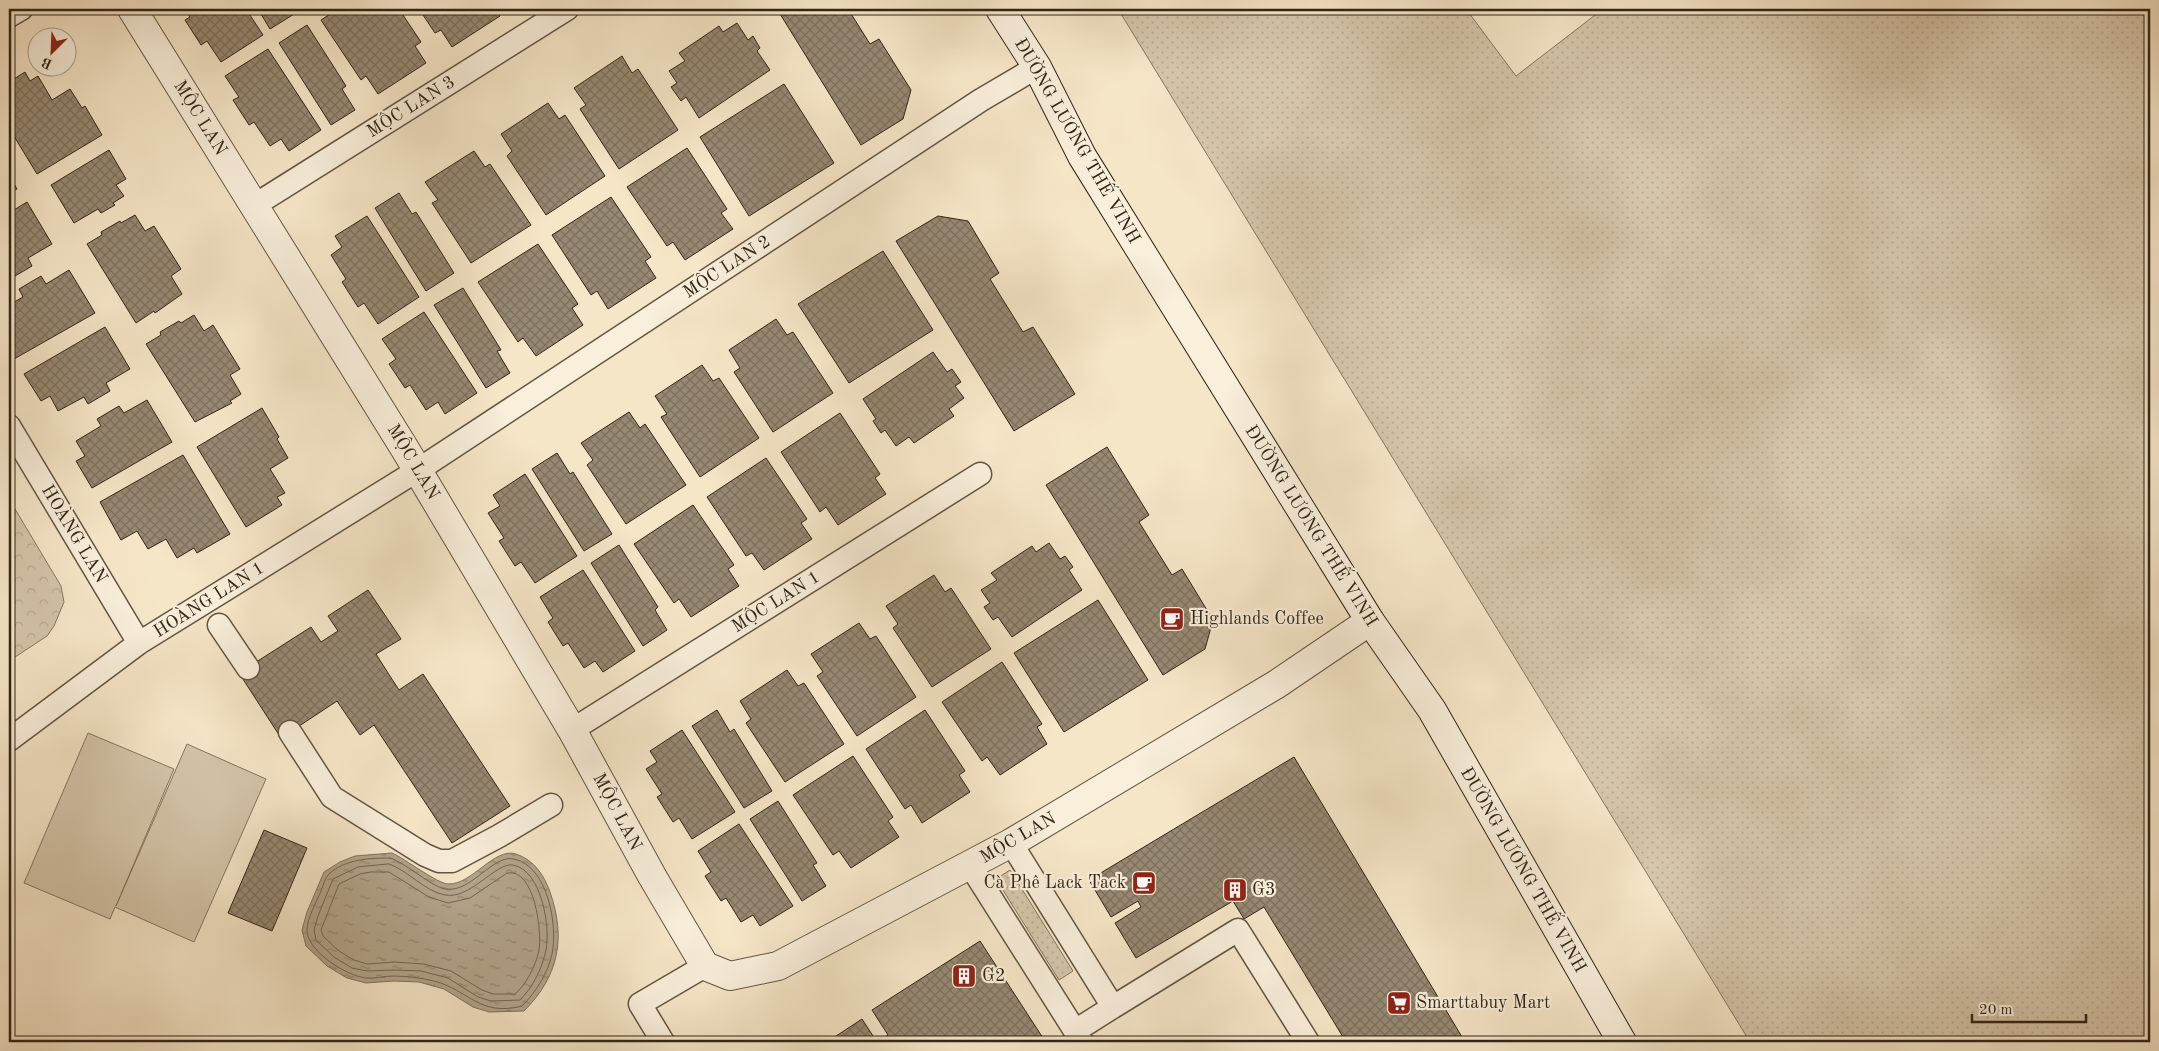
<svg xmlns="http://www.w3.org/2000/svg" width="2159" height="1051" font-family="'Old Standard TT',serif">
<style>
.grass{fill:url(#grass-dots);stroke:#837560}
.park{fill:url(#park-crowns);stroke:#837560}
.garden{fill:#d5c5aa;stroke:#837560}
.water{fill:url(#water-ripples);stroke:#7f715c}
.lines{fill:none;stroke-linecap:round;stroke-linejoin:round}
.shore{stroke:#726450;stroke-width:1}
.building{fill:url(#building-cross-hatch);stroke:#312516}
.lane-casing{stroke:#625542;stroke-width:25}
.street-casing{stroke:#625542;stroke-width:30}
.secondary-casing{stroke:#312516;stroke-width:30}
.lane{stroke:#f9efdb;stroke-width:22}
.street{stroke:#f9efdb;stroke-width:28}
.secondary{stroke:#f9efdb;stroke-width:28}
.labels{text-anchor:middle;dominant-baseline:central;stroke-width:4.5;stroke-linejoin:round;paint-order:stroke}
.street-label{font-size:18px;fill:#312516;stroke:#f9efdb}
.poi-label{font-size:18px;fill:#312516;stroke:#f9efdb;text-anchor:start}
</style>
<defs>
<pattern id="grass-dots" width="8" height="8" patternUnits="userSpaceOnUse" patternTransform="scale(1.25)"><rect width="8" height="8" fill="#d5c5aa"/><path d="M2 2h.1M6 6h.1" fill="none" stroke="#b7a992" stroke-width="1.8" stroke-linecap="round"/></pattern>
<pattern id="park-crowns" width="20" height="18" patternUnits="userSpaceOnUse" patternTransform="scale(1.25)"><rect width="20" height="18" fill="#d5c5aa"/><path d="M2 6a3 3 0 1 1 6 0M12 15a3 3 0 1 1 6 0" fill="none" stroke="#b7a992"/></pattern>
<pattern id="water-ripples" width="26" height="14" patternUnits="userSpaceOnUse" patternTransform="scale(1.25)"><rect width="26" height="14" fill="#b3a48b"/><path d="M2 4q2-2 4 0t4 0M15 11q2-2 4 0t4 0" fill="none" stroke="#928571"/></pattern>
<pattern id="building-cross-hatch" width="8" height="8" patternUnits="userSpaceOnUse" patternTransform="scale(1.25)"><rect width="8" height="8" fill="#978973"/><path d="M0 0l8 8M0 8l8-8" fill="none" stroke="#7c705d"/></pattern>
</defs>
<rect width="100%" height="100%" fill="#f6e6c8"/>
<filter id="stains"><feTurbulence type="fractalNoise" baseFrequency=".004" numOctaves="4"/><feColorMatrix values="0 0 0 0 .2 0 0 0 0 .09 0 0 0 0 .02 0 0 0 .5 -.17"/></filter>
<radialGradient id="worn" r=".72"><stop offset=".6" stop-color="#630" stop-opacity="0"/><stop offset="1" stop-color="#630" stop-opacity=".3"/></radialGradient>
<path class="grass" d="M 1118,9 L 1466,9 L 1516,76 L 1603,9 L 2150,9 L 2150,1042 L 1750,1042 Z
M 1010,870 L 1073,971 L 1059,980 L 996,879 Z"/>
<path class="park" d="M 9,499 L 61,586 L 64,602 L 54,626 L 47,636 L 9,661 Z"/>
<path class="garden" d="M 88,733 L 174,769 L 116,906 L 187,744 L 266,779 L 194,942 L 115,907 L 110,919 L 24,883 Z"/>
<path class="water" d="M 392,853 C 404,858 438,884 448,884 C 472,885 494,847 516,854 C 534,860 544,875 550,892 C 566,938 559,976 524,1011 L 489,1012 L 473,1007 L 444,989 L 419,982 L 394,981 L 366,983 L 347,978 L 327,966 L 306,946 L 302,930 L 307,912 L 324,872 L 340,862 L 355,856 Z"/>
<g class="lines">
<path class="shore" d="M 390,858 C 408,864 431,887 446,889 C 471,893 493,854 514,859 C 548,866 558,926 552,954 C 548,973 536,992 522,1006 C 479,1017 469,990 434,981 C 421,978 407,976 393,976 C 384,976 375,979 366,978 C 347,976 308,952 307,931 C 307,918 316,903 321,891 C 323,886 325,878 329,874 C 345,859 370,858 390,858 Z
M 389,864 C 409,871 424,891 445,895 C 470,900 496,862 513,865 C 542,870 552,931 545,954 C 541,971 532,988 520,1000 L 491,1001 L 478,997 L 448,978 L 421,971 L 394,970 L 367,971 L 352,968 L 334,957 L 316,940 L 314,930 L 318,916 L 333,879 L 358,867 Z
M 371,872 L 389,872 L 429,897 L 448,903 L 470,898 L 507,873 C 535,868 542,932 539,950 C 536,965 526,985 515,994 L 493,994 L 482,990 L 451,971 L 424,964 L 394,962 L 367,964 L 354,960 L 339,951 L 323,936 L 321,930 L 339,884 L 360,874 Z"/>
</g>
<path class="building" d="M 185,9 L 246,9 L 263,35 L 221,62 L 207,41 L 201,45 L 185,20 L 190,17 Z
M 258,9 L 297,9 L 299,11 L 270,29 Z
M 338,9 L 399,9 L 421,42 L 415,46 L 426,63 L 378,94 L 366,76 L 361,80 L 321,20 Z
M 419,9 L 495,9 L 500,16 L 452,47 L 441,30 L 435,33 Z
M 777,9 L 848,9 L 870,44 L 879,39 L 911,90 L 903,119 L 861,145 Z
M 737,23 L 748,40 L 753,36 L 760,48 L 757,51 L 770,70 L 699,118 L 686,97 L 681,101 L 671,87 L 677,83 L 669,71 L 685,61 L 679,53 L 719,26 L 723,32 Z
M 307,25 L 346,86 L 342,89 L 355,110 L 331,125 L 279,43 Z
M 268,49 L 321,130 L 289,151 L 281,139 L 270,146 L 254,122 L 249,125 L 233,100 L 239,97 L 225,76 Z
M 622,56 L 632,73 L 638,69 L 678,130 L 619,169 L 580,109 L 586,105 L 574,88 Z
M 25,72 L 30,81 L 38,76 L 52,100 L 70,89 L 82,108 L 85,106 L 102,135 L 37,174 L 9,128 L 9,82 Z
M 784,84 L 834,163 L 749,216 L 700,137 Z
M 548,103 L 559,119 L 565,115 L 605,176 L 546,215 L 507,156 L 512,151 L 501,134 Z
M 687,148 L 727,209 L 721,213 L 733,229 L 685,260 L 673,242 L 667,246 L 627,187 Z
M 109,150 L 126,179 L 116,185 L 124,196 L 113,203 L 115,205 L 101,213 L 98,209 L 74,223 L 51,185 Z
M 474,151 L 485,167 L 490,164 L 531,225 L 471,263 L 432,203 L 438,200 L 425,182 Z
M 9,175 L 17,189 L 9,193 Z
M 399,193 L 412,214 L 416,212 L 454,273 L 426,291 L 375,208 Z
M 611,197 L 651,257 L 645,261 L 656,278 L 608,309 L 597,291 L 591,295 L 552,235 Z
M 27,202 L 52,244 L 28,258 L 32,266 L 10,279 L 9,213 Z
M 135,215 L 145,231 L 154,226 L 181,269 L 171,276 L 182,294 L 155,313 L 154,311 L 136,323 L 87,244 L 102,235 L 101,232 L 120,221 L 121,223 Z
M 367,216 L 419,297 L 378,324 L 364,303 L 358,307 L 342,282 L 346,279 L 331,255 L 342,247 L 335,236 Z
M 938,216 L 968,221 L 999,273 L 990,279 L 1023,332 L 1033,327 L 1075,394 L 1014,431 L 896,241 Z
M 538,244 L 578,304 L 572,308 L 583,325 L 536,356 L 523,338 L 518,342 L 478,282 Z
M 883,251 L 933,330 L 849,383 L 798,304 Z
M 69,270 L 95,313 L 14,359 L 9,350 L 9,305 L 23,297 L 19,289 L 41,276 L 46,284 Z
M 463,288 L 501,350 L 497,351 L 510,373 L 486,388 L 434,305 Z
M 424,312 L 477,393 L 445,414 L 438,402 L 426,410 L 410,385 L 405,388 L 389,364 L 396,359 L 382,339 Z
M 194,315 L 204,331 L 213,325 L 240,369 L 230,375 L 241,394 L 230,401 L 232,403 L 195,422 L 146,344 L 161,335 L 160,332 L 179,321 L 181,323 Z
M 776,319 L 787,335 L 793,332 L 833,393 L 773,432 L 734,372 L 740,368 L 729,350 Z
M 105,327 L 130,369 L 106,383 L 110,391 L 88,404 L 84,397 L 58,411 L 50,396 L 41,401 L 24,374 Z
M 933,352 L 947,372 L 952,369 L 961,382 L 955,386 L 964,398 L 949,409 L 954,416 L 914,443 L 909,437 L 896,446 L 885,430 L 881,433 L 873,421 L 876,419 L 863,399 Z
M 702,365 L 713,381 L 719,378 L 759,438 L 700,477 L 661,417 L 667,414 L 655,396 Z
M 147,400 L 172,442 L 92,488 L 76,461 L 85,456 L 76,441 L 101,426 L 97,419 L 119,406 L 124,413 Z
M 262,408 L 279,437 L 277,439 L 288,458 L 270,469 L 285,493 L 277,497 L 282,505 L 246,527 L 197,447 Z
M 629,412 L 640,428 L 645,424 L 686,485 L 626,524 L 587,465 L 593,460 L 581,443 Z
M 840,413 L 880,474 L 875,478 L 886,494 L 838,525 L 826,507 L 820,512 L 781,452 Z
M 1107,447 L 1149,515 L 1139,522 L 1172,575 L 1182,569 L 1213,620 L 1205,649 L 1163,675 L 1046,485 Z
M 557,453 L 570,474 L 573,472 L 612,534 L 584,551 L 532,469 Z
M 183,455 L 230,534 L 197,553 L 194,548 L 177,558 L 166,539 L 148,549 L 137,531 L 121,540 L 100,502 Z
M 766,458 L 807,519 L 801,523 L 812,539 L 764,570 L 752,553 L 746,556 L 707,497 Z
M 525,474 L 577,556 L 535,583 L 521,562 L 515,566 L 499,541 L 504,538 L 488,513 L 500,506 L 493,495 Z
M 693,505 L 734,565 L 728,569 L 739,586 L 691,617 L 679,599 L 674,603 L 634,544 Z
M 1049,543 L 1060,559 L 1065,556 L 1073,567 L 1069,570 L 1082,590 L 1012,637 L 998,617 L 993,620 L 984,607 L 990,603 L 981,590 L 997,580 L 991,573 L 1032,546 L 1036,552 Z
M 619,545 L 658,607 L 655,610 L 667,630 L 643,646 L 591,563 Z
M 583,570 L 635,651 L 603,672 L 595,661 L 584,668 L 568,643 L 563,646 L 548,622 L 553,618 L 540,597 Z
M 934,575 L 945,592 L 951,588 L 991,649 L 932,687 L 893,628 L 898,624 L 886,606 Z
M 368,590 L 401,639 L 376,654 L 388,673 L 399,690 L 423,674 L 510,806 L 452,843 L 374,725 L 360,735 L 337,701 L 281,738 L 239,673 L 311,627 L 321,642 L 338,631 L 328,616 Z
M 1098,600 L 1148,680 L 1064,732 L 1014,653 Z
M 859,623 L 870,639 L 876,636 L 916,697 L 857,736 L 817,676 L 823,672 L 811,654 Z
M 1002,662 L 1042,724 L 1037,727 L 1047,744 L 1000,775 L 987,757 L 982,761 L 942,702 Z
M 787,670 L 798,686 L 804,683 L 844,744 L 785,782 L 746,723 L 751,719 L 740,701 Z
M 717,710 L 730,732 L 734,729 L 772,791 L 744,808 L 692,726 Z
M 925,710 L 965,771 L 959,775 L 970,792 L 922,823 L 911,805 L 905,809 L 866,749 Z
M 682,730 L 735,812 L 692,839 L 679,818 L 673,822 L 657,797 L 662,794 L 646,769 L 657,762 L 650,751 Z
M 853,756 L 893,817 L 888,821 L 899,837 L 851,868 L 839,851 L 833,855 L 793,795 Z
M 1294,757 L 1465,1042 L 1346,1042 L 1264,907 L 1244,919 L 1233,901 L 1136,958 L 1115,923 L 1141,907 L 1138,901 L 1111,917 L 1089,880 Z
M 778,801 L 817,863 L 813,865 L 826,886 L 802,901 L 750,819 Z
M 739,824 L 793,906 L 760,926 L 753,915 L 741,922 L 726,898 L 721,901 L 705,876 L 711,872 L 698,851 Z
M 264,830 L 307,848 L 272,931 L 228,913 Z
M 980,941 L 1043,1038 L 1036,1042 L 827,1042 L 862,1019 L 877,1042 L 888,1035 L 872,1010 Z"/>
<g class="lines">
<defs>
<path id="lane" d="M 9,16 L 21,9
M 255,205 L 567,9
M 9,426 L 139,643
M 219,625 L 248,668
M 572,730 L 980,474
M 290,732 L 332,797 L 425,855 L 439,861 L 452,861 L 499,836 L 551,805
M 9,740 L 139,643 L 418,470 L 981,100 L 1037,67
M 1011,843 L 1113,1007 L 1238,930 L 1308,1042
M 970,865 L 1082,1042
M 1075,1031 L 1113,1007
M 663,1042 L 640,1004 L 705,966"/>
<path id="street" d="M 132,9 L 405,449 L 572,730 L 652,876 L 705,966 L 730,976 L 778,966 L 1011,843 L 1277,684 L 1370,621"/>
<path id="secondary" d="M 1000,9 L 1037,67 L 1082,156 L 1370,621 L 1432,710 L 1622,1042"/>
</defs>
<use href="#lane" class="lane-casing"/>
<use href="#street" class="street-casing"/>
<use href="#secondary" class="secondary-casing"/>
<use href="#lane" class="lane"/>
<use href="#street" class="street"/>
<use href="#secondary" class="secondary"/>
</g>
<defs>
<symbol id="cafe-square" viewBox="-11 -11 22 22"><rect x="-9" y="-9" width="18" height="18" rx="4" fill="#8f2418" stroke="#f9efdb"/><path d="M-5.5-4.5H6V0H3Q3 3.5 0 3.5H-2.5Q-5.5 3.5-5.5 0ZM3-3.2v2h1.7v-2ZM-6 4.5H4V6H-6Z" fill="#fff"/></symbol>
<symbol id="building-square" viewBox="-11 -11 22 22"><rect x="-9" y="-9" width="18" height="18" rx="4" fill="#8f2418" stroke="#f9efdb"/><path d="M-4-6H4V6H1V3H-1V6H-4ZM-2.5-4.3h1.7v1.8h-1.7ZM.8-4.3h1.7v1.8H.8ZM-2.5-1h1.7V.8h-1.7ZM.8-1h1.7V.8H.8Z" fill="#fff"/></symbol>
<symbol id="supermarket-square" viewBox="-11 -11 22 22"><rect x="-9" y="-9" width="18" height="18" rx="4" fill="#8f2418" stroke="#f9efdb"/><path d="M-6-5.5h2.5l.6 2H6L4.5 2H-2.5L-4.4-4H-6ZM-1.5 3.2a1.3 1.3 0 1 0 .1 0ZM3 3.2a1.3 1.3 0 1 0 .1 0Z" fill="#fff"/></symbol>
</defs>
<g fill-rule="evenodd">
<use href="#cafe-square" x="1158" y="605" width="28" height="28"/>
<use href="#cafe-square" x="1130" y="869" width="28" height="28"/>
<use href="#building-square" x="1221" y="876" width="28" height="28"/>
<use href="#building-square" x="950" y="962" width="28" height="28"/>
<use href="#supermarket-square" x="1385" y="989" width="28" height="28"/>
</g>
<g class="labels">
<g class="street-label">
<text transform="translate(411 107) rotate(-32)">MỘC LAN 3</text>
<text transform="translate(200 118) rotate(58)">MỘC LAN</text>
<text transform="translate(1077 141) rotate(60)">ĐƯỜNG LƯƠNG THẾ VINH</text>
<text transform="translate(727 267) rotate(-33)">MỘC LAN 2</text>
<text transform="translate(413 462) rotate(59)">MỘC LAN</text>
<text transform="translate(1311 526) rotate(58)">ĐƯỜNG LƯƠNG THẾ VINH</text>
<text transform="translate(74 534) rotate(59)">HOÀNG LAN</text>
<text transform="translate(209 600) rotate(-32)">HOÀNG LAN 1</text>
<text transform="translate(776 602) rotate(-32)">MỘC LAN 1</text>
<text transform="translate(617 812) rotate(62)">MỘC LAN</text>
<text transform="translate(1018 838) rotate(-30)">MỘC LAN</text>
<text transform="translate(1523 870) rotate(60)">ĐƯỜNG LƯƠNG THẾ VINH</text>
</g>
<g class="poi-label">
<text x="1190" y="619">Highlands Coffee</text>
<text x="1126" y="883" text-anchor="end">Cà Phê Lack Tack</text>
<text x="1252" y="890">G3</text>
<text x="982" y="976">G2</text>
<text x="1416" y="1003">Smarttabuy Mart</text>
</g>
</g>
<rect width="2159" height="1051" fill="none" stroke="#f6e6c8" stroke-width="30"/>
<rect x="10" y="10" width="2139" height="1031" fill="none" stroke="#312516" stroke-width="2.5"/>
<rect x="15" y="15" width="2129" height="1021" fill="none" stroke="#312516"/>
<g transform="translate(52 52) rotate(204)"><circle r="24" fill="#f9efdb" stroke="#a99e8c"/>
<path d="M0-4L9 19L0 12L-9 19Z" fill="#8f2418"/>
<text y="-8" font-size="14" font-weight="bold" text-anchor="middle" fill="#312516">B</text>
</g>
<path d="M1972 1014v8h114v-8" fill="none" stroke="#312516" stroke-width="2.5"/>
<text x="1979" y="1014" font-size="15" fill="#312516" stroke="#f9efdb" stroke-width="4" paint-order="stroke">20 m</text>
<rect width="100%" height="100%" filter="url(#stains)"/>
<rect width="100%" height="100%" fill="url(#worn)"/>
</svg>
